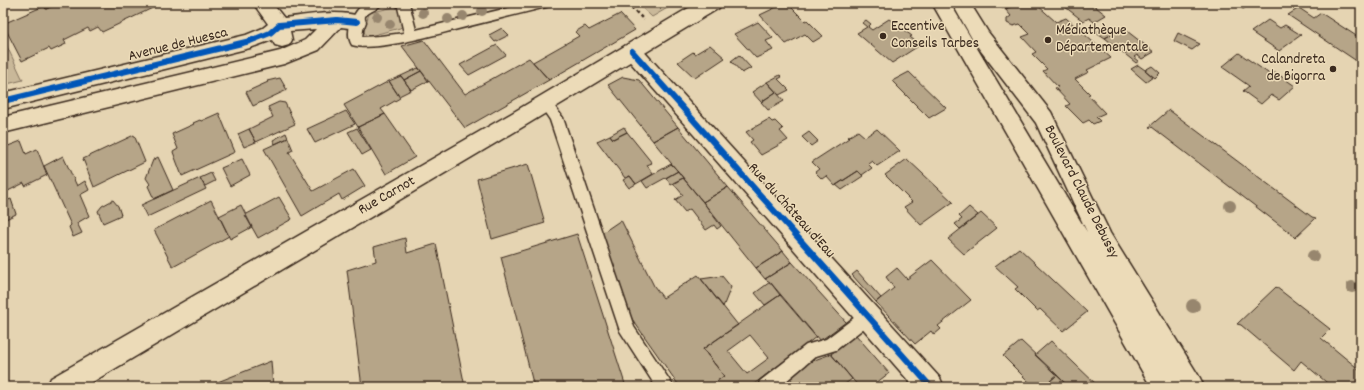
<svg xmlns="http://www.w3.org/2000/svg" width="1364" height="390" font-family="Dekko,sans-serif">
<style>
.green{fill:#c9b899;stroke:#82715c}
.building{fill:#b6a588;stroke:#3b2a1e;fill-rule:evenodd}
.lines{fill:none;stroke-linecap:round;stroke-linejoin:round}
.service-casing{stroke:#3b2a1e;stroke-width:3}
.minor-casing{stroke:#3b2a1e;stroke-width:3}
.secondary-casing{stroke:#3b2a1e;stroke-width:3}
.primary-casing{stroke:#3b2a1e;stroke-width:3}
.path{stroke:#3b2a1e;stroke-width:2.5;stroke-dasharray:3 3;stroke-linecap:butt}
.service{fill:#ecdbb8;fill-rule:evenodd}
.minor{fill:#ecdbb8;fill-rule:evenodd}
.secondary{fill:#ecdbb8;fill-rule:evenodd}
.primary{fill:#ecdbb8;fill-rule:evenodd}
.cycleway-casing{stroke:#ecdbb8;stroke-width:8}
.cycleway{stroke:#0057b8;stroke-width:6}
.tree{fill:#97866e}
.poi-dot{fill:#3b2a1e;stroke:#ecdbb8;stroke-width:1.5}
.labels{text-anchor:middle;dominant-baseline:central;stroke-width:3;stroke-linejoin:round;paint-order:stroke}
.poi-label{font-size:15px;fill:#3b2a1e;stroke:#ecdbb8;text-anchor:start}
.street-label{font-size:15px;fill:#3b2a1e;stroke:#ecdbb8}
</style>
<rect width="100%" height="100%" fill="#e5d4b2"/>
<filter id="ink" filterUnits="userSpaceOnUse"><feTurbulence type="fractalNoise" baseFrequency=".025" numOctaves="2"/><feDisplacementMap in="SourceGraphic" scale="8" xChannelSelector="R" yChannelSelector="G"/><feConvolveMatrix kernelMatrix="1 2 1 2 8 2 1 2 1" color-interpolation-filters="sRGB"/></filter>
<g filter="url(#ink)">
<path class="green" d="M 637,3 L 676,3 L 652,17 Z
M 394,7 L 398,8 L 405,23 L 400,28 L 366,37 L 364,31 L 369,13 Z
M 3,38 L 23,80 L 3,85 Z"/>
<path class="building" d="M 42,3 L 60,3 L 46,9 Z
M 60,3 L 163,3 L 102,32 L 98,27 L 90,31 L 88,28 L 64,40 L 66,44 L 51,51 L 49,48 L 22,61 L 3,24 L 44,6 L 46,9 Z
M 785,3 L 787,3 L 805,21 L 807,20 L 823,36 L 813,42 L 805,34 L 786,44 L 760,15 Z
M 1003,3 L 1010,3 L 1013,6 L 1005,9 L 999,5 Z
M 1019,3 L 1035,3 L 1056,22 L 1066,18 L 1111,58 L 1087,70 L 1089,72 L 1075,79 L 1090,94 L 1088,95 L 1105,113 L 1096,117 L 1100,121 L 1093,124 L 1089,120 L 1083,123 L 1066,106 L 1070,104 L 1055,88 L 1058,87 L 1043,71 L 1047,69 L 1032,54 L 1036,52 L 1022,37 L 1030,34 L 1020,24 L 1013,26 L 1007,23 L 1007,19 L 1011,16 L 1005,9 Z
M 1060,3 L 1091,3 L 1106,15 L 1094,22 L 1089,18 L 1083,21 Z
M 1235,3 L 1253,3 L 1243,9 Z
M 1299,8 L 1314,18 L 1321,13 L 1361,39 L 1361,64 L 1288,15 Z
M 620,14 L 635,30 L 549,80 L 533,62 L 579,36 L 575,32 L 585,26 L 589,30 Z
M 889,19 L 912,36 L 910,37 L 920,45 L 892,63 L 857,33 L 867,27 L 862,23 L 866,20 L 871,24 L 868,27 L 872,30 Z
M 1268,20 L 1280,28 L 1285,25 L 1301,35 L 1279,51 L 1251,32 Z
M 758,22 L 773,38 L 766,41 L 773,50 L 756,58 L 734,34 Z
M 1105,26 L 1114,33 L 1105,38 L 1096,32 Z
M 502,28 L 509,35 L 495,42 L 489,35 Z
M 1123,28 L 1154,52 L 1142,59 L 1137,55 L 1134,57 L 1139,61 L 1136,63 L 1105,38 Z
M 1178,33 L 1200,44 L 1192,50 L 1174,41 Z
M 424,40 L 465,94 L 529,58 L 549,80 L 465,128 L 402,46 Z
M 497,45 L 506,55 L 469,75 L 460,65 Z
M 710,45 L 725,58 L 695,78 L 678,62 L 693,52 L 695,54 Z
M 1239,53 L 1271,75 L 1275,72 L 1295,86 L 1279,100 L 1271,95 L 1261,104 L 1243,91 L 1249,86 L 1222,67 Z
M 739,55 L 751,68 L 742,73 L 731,61 Z
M 1138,65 L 1145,70 L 1153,77 L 1146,82 L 1131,69 Z
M 1152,66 L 1160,73 L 1155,78 L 1145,70 Z
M 418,68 L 421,71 L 404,80 L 401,76 Z
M 421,71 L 428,81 L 411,90 L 404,80 Z
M 909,72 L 946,108 L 929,118 L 892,81 Z
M 780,75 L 782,77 L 778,79 L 789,90 L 779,95 L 767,82 Z
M 401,76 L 411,90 L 399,96 L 389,81 Z
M 623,77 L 639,80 L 678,127 L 653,141 L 608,85 Z
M 280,78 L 287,90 L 253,106 L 246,92 L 268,82 L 267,81 Z
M 389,81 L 400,98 L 381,109 L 385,114 L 358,127 L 344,105 Z
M 767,82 L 776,92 L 761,102 L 752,92 Z
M 776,92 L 784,101 L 768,110 L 761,102 Z
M 279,102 L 285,103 L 295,124 L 256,142 L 249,129 L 273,117 L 268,107 Z
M 1169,110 L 1312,217 L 1316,218 L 1295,238 L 1293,236 L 1294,236 L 1152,127 L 1151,128 L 1149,127 Z
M 346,111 L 355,124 L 315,143 L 307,129 Z
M 219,113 L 235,152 L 182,176 L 173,152 L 178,149 L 172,134 L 194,124 L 193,123 L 200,120 L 201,121 Z
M 385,114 L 415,157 L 386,174 L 358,127 Z
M 769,119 L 772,122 L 775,121 L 783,129 L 780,131 L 788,140 L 761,155 L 750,142 L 753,140 L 746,132 Z
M 624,127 L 627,132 L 613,139 L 610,135 Z
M 678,127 L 728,187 L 703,202 L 653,141 Z
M 357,128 L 371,150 L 362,155 L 348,132 Z
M 249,129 L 256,142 L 244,147 L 238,134 Z
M 877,129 L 900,151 L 877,166 L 872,161 L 868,164 L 872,168 L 862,175 L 858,171 L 835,186 L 826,176 L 822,179 L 815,172 L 819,169 L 812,162 L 849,138 L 848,137 L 858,131 L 865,137 Z
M 627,132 L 652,163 L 647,165 L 653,174 L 636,184 L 630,176 L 625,178 L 597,141 L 610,135 L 613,139 Z
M 809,132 L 818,141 L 811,146 L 802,137 Z
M 286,133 L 288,138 L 275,144 L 273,140 Z
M 134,135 L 145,162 L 94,187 L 83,159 Z
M 288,138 L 293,150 L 289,152 L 313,191 L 354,169 L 365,186 L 342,200 L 339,194 L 302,216 L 264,149 Z
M 21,141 L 26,154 L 37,149 L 47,175 L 25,186 L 24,183 L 8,191 L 3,176 L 3,148 Z
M 63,156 L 77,186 L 85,181 L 89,190 L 80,195 L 89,216 L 77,223 L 82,233 L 73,237 L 69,227 L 71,225 L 44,166 Z
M 158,157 L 173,190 L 154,199 L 148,186 L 150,184 L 146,178 L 153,160 Z
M 242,159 L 250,175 L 230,186 L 221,168 Z
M 907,159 L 953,202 L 921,225 L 904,207 L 912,202 L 885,175 Z
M 528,164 L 545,223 L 492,239 L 477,179 Z
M 671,164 L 678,171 L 647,188 L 642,181 Z
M 678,171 L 683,178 L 671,185 L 666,178 Z
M 858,171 L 863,176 L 842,190 L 836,185 Z
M 211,173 L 215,181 L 205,186 L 200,178 Z
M 630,176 L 636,184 L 629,188 L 623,180 Z
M 200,178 L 206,189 L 147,217 L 141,205 Z
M 683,178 L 703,202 L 721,226 L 717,229 L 714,225 L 706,230 L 690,209 L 685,212 L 675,200 L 683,195 L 673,183 Z
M 728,187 L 783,251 L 756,268 L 703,202 Z
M 279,197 L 292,219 L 258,238 L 245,215 Z
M 11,199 L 16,214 L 4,220 L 3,202 Z
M 113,200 L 118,206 L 121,215 L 103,223 L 98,211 L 102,206 Z
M 211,200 L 229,236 L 173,267 L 154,230 Z
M 241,205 L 252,227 L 230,239 L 219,216 Z
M 969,207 L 978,215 L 960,229 L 955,224 L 962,219 L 959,216 Z
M 981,213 L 997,228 L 964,254 L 948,239 Z
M 621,220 L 654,286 L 663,298 L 698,275 L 738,325 L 703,349 L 724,376 L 709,387 L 680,387 L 623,306 L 599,235 Z
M 577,234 L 626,387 L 534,387 L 501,257 Z
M 405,238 L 407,253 L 436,244 L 465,387 L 362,387 L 347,270 L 376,261 L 374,247 Z
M 1019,248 L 1087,312 L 1063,331 L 1040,309 L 1037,311 L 1015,289 L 1018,287 L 995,266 Z
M 783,251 L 792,262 L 765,279 L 756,268 Z
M 932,260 L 971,300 L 938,326 L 941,329 L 934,335 L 931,331 L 915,344 L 876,302 L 894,288 L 886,277 L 897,268 L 907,279 Z
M 792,262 L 846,322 L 820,341 L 770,282 L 765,279 Z
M 857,271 L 881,298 L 876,302 L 852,275 Z
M 722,276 L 731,287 L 723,307 L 701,279 Z
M 770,282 L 780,295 L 765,305 L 755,293 Z
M 1276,287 L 1330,329 L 1321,338 L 1361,371 L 1361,387 L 1332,387 L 1301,361 L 1294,370 L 1241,325 L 1237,324 Z
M 780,295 L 816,337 L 750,387 L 709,387 L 724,376 L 703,349 ZM 750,335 L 769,358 L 747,374 L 728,351 Z
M 856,335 L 889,373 L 871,387 L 859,387 L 831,354 Z
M 1021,341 L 1057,375 L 1043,387 L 1034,387 L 1003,356 Z
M 1051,341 L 1099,387 L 1069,387 L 1035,355 Z
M 831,354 L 852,379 L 841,387 L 797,387 L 790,378 L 809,362 Z
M 271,361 L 273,387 L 205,387 Z
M 1057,375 L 1069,387 L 1043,387 Z"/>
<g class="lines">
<defs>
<path id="service" d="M 365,3 L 382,3 C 379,9 370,11 365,16 L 362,37 L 380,36 L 404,33 L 397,3 L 409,3 L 416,30 L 528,3 L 552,3 L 550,6 L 546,7 C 515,15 485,22 454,30 C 430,36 374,52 352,45 C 344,32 353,11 365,3 Z
M 545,99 L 550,100 L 563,118 L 634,327 L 674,387 L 656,387 L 620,331 L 550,120 L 539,104 L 540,100 Z
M 868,309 L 873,311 L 876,316 L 873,321 L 836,350 L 816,356 L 779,387 L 758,387 L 760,381 L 806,345 L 826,339 L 863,311 Z"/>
<path id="minor" d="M 253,3 L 272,3 L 284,18 C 310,15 338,9 364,17 L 366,22 L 364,27 L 357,29 L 341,27 L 319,50 L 284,64 L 3,133 L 3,117 L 280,51 L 305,40 L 316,29 L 290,31 L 292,40 L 289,45 L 282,47 L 275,45 L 272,40 L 250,48 L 3,109 L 3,93 L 246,35 L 263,28 L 268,24 Z
M 632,44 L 639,46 L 940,378 L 944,387 L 914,387 L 625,56 L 622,51 L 625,46 Z"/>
<path id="secondary" d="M 697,3 L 721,3 L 719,8 L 526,125 L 84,387 L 47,387 L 51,378 L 512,113 Z"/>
<path id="primary" d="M 932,3 L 950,3 L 1087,232 L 1036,123 L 974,42 L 952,3 L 970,3 L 988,32 L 1051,112 L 1110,233 L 1200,378 L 1204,387 L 1151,387 Z"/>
</defs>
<use href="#service" class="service-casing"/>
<use href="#minor" class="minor-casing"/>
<use href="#secondary" class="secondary-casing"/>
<use href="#primary" class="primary-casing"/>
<path class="path" d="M 627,3 L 644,20"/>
<use href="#service" class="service"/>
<use href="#minor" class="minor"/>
<use href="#secondary" class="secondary"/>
<use href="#primary" class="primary"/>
<defs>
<path id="cycleway" d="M 632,51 L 931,387
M 3,101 L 250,41 L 270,33 L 279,25 L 337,20 L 357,22"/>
</defs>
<use href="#cycleway" class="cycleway-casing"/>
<use href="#cycleway" class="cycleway"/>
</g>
<g class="tree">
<circle cx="482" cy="11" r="5"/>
<circle cx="423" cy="13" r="5"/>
<circle cx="463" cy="16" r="5"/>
<circle cx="377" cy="17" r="5"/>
<circle cx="448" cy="19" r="5"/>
<circle cx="390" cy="24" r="5"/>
<circle cx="1230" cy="206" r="6"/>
<circle cx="1313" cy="256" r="6"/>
<circle cx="1352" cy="287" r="6"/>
<circle cx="1193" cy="306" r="7"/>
</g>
</g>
<g class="poi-dot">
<circle cx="883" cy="36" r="4"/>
<circle cx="1048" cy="40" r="4"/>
<circle cx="1333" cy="69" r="4"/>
</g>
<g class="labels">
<g class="poi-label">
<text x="891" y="27">Eccentive<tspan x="891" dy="17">Conseils Tarbes</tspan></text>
<text x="1056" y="31">Médiathèque<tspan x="1056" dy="17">Départementale</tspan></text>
<text x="1325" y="60" text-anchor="end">Calandreta<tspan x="1325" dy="17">de Bigorra</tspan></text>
</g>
<g class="street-label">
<text transform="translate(178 45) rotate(-14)">Avenue de Huesca</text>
<text transform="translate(1081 192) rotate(63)">Boulevard Claude Debussy</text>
<text transform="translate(387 196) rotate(-30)">Rue Carnot</text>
<text transform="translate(791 211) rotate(48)">Rue du Château d'Eau</text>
</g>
</g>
<rect width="1364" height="390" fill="none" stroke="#ecdbb8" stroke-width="16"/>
<rect x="8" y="8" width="1348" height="374" fill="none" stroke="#3b2a1e" stroke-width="1.5" filter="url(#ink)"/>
</svg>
